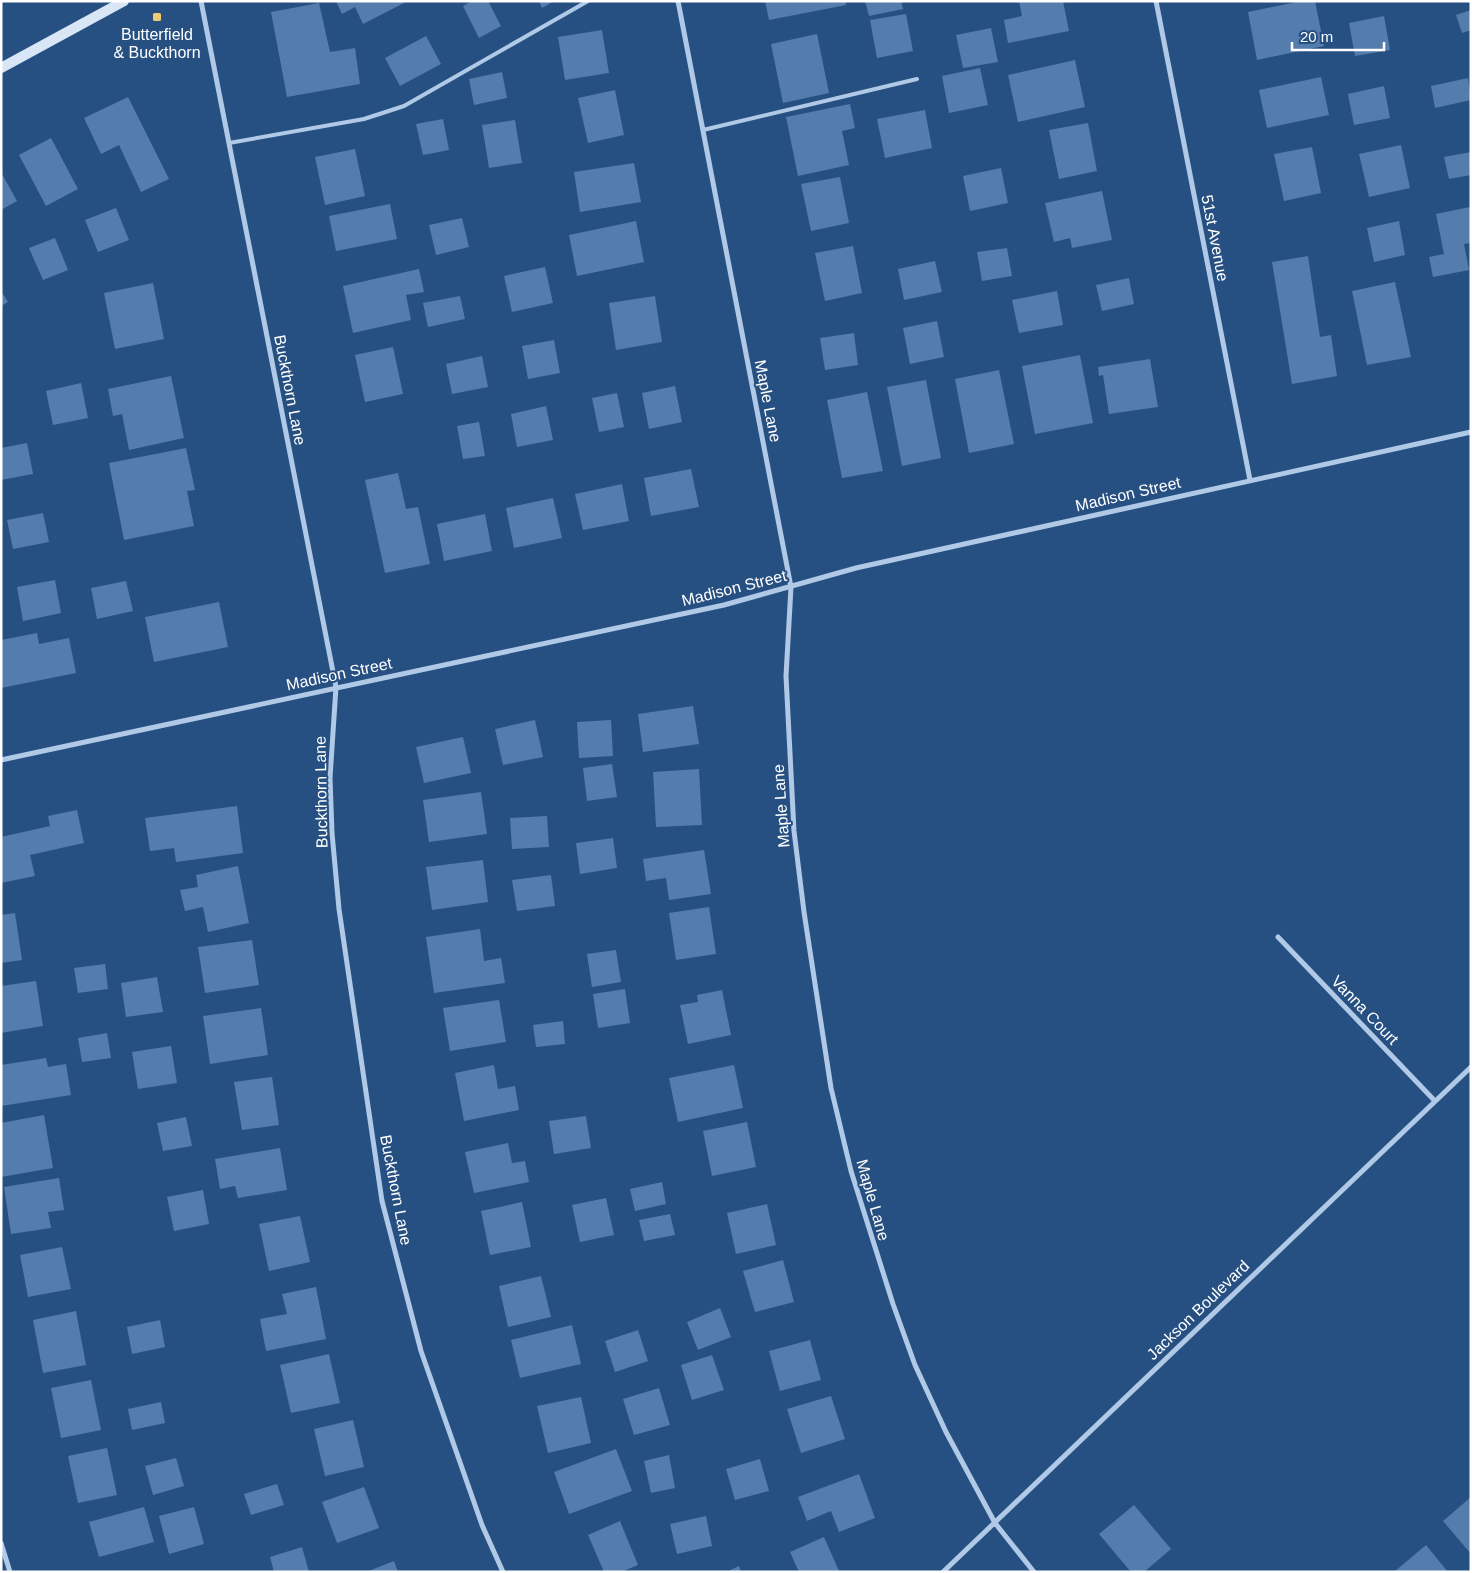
<svg xmlns="http://www.w3.org/2000/svg" width="1472" height="1573" font-family="Arial,sans-serif">
<style>
.building{fill:#547cac}
.lines{fill:none;stroke-linecap:round;stroke-linejoin:round}
.service{stroke:#b0c9e7;stroke-width:4}
.minor{stroke:#b0c9e7;stroke-width:5}
.secondary{stroke:#d9e6f6;stroke-width:10}
.poi-dot{fill:#efcb75;stroke:#275082;stroke-width:2}
.labels{text-anchor:middle;dominant-baseline:central;stroke-width:4;stroke-linejoin:round;paint-order:stroke}
.poi-label{font-size:16px;fill:#fff;stroke:#275082}
.street-label{font-size:16px;fill:#fff;stroke:#275082}
</style>
<rect width="100%" height="100%" fill="#275082"/>
<path class="building" d="M 336,1 L 403,1 L 404,3 L 363,24 L 355,7 L 342,14 Z
M 472,1 L 488,1 L 501,26 L 479,38 L 463,6 Z
M 539,1 L 554,1 L 542,8 Z
M 765,1 L 845,1 L 846,5 L 769,20 Z
M 865,1 L 901,1 L 903,9 L 869,16 Z
M 1019,1 L 1063,1 L 1069,31 L 1008,43 L 1004,20 L 1022,16 Z
M 1302,1 L 1315,1 L 1324,46 L 1257,60 L 1248,12 Z
M 319,3 L 330,52 L 355,48 L 360,84 L 287,97 L 271,12 Z
M 1471,10 L 1471,30 L 1462,33 L 1456,15 Z
M 906,14 L 913,51 L 877,58 L 870,20 Z
M 1384,16 L 1390,50 L 1355,56 L 1349,23 Z
M 991,28 L 998,62 L 963,68 L 956,35 Z
M 602,30 L 609,73 L 565,80 L 558,37 Z
M 817,34 L 829,93 L 783,103 L 771,44 Z
M 426,36 L 441,64 L 400,86 L 385,58 Z
M 1075,60 L 1085,107 L 1018,122 L 1008,75 Z
M 980,68 L 988,105 L 949,113 L 942,76 Z
M 502,72 L 507,98 L 474,105 L 469,79 Z
M 1321,77 L 1329,115 L 1267,128 L 1259,90 Z
M 1468,78 L 1471,100 L 1435,108 L 1431,86 Z
M 1384,86 L 1390,118 L 1354,125 L 1348,94 Z
M 615,90 L 624,135 L 588,143 L 578,98 Z
M 128,97 L 169,179 L 141,192 L 119,145 L 101,154 L 84,118 Z
M 850,104 L 855,128 L 842,131 L 849,165 L 798,176 L 786,117 Z
M 925,110 L 932,148 L 885,158 L 877,119 Z
M 443,119 L 449,150 L 423,155 L 416,124 Z
M 515,120 L 522,163 L 489,168 L 482,125 Z
M 1088,123 L 1097,171 L 1059,179 L 1049,130 Z
M 51,138 L 78,189 L 46,206 L 19,155 Z
M 1401,145 L 1410,188 L 1369,197 L 1359,154 Z
M 1312,147 L 1321,193 L 1284,201 L 1274,154 Z
M 355,149 L 365,196 L 325,205 L 315,157 Z
M 1471,152 L 1471,175 L 1449,179 L 1444,157 Z
M 634,163 L 641,202 L 580,212 L 574,172 Z
M 1001,168 L 1008,203 L 970,211 L 963,176 Z
M 1,172 L 17,201 L 1,210 Z
M 840,177 L 849,223 L 811,231 L 801,184 Z
M 1102,191 L 1112,240 L 1072,248 L 1070,238 L 1054,242 L 1045,203 Z
M 390,204 L 397,239 L 336,251 L 329,216 Z
M 1470,207 L 1471,243 L 1464,244 L 1469,270 L 1433,277 L 1429,257 L 1444,254 L 1436,214 Z
M 116,208 L 129,240 L 98,252 L 85,220 Z
M 462,218 L 469,247 L 436,255 L 429,225 Z
M 636,221 L 644,262 L 577,276 L 569,235 Z
M 1399,221 L 1405,255 L 1374,262 L 1367,228 Z
M 55,238 L 68,270 L 43,280 L 29,248 Z
M 853,246 L 862,293 L 825,301 L 815,253 Z
M 1007,248 L 1012,276 L 982,281 L 977,252 Z
M 1308,256 L 1320,337 L 1331,335 L 1337,376 L 1292,384 L 1272,262 Z
M 935,261 L 942,292 L 904,300 L 898,269 Z
M 545,267 L 553,303 L 512,312 L 504,276 Z
M 419,269 L 424,292 L 406,295 L 411,320 L 353,333 L 343,286 Z
M 1129,278 L 1134,304 L 1102,311 L 1096,285 Z
M 1395,282 L 1411,357 L 1367,365 L 1352,291 Z
M 153,283 L 164,339 L 115,349 L 104,293 Z
M 1,291 L 8,302 L 1,306 Z
M 1057,291 L 1063,325 L 1019,333 L 1012,300 Z
M 460,296 L 465,319 L 428,327 L 423,303 Z
M 655,296 L 662,342 L 616,350 L 609,303 Z
M 937,321 L 944,357 L 910,364 L 903,328 Z
M 854,333 L 858,365 L 825,370 L 820,338 Z
M 554,340 L 560,373 L 528,379 L 522,346 Z
M 393,347 L 403,394 L 365,402 L 355,355 Z
M 1080,355 L 1093,423 L 1035,434 L 1022,366 Z
M 482,356 L 488,387 L 452,394 L 446,364 Z
M 1150,359 L 1158,407 L 1109,414 L 1103,375 L 1099,376 L 1098,367 Z
M 999,370 L 1014,444 L 969,453 L 955,379 Z
M 171,376 L 184,438 L 129,450 L 122,414 L 113,416 L 108,389 Z
M 926,380 L 941,458 L 902,466 L 887,387 Z
M 81,383 L 88,418 L 53,425 L 46,391 Z
M 675,386 L 682,422 L 649,429 L 642,393 Z
M 867,392 L 883,471 L 842,478 L 827,400 Z
M 617,393 L 624,427 L 599,432 L 592,398 Z
M 546,406 L 553,440 L 517,447 L 511,414 Z
M 479,422 L 485,456 L 463,459 L 457,426 Z
M 27,443 L 33,474 L 1,480 L 1,448 Z
M 186,448 L 195,490 L 187,491 L 194,526 L 124,540 L 109,463 Z
M 691,469 L 699,507 L 651,516 L 644,478 Z
M 398,473 L 406,509 L 418,507 L 430,564 L 385,573 L 365,480 Z
M 622,484 L 629,521 L 583,530 L 575,494 Z
M 553,498 L 562,538 L 514,548 L 506,508 Z
M 43,513 L 49,542 L 13,549 L 7,520 Z
M 485,514 L 492,551 L 444,561 L 437,524 Z
M 55,580 L 61,613 L 23,621 L 17,587 Z
M 126,581 L 133,611 L 97,619 L 91,588 Z
M 219,602 L 228,647 L 154,662 L 145,617 Z
M 37,633 L 39,644 L 69,638 L 76,673 L 1,688 L 1,640 Z
M 693,706 L 699,744 L 643,752 L 638,714 Z
M 535,720 L 543,757 L 503,765 L 495,729 Z
M 611,720 L 613,756 L 579,758 L 577,722 Z
M 463,737 L 471,773 L 424,783 L 416,747 Z
M 612,764 L 617,797 L 587,801 L 583,768 Z
M 699,769 L 702,825 L 656,827 L 653,772 Z
M 481,792 L 487,834 L 429,842 L 423,800 Z
M 237,806 L 243,853 L 176,862 L 174,848 L 150,851 L 145,818 Z
M 77,810 L 84,843 L 30,855 L 35,876 L 1,883 L 1,837 L 50,826 L 48,816 Z
M 547,816 L 549,847 L 512,849 L 510,818 Z
M 613,838 L 617,868 L 580,874 L 576,843 Z
M 704,850 L 711,894 L 669,900 L 666,878 L 646,881 L 643,859 Z
M 483,860 L 488,902 L 432,910 L 426,867 Z
M 238,866 L 249,923 L 208,932 L 203,907 L 185,911 L 180,890 L 198,887 L 196,875 Z
M 551,875 L 555,906 L 517,911 L 512,880 Z
M 709,907 L 716,954 L 676,960 L 669,913 Z
M 15,913 L 22,960 L 1,963 L 1,915 Z
M 480,929 L 484,961 L 501,958 L 505,983 L 434,993 L 426,937 Z
M 252,940 L 259,985 L 205,993 L 198,947 Z
M 616,950 L 621,982 L 592,987 L 587,954 Z
M 105,964 L 108,989 L 78,993 L 74,968 Z
M 157,977 L 163,1012 L 126,1017 L 121,983 Z
M 36,981 L 43,1026 L 1,1033 L 1,986 Z
M 625,989 L 630,1023 L 598,1028 L 593,994 Z
M 722,990 L 731,1035 L 688,1044 L 680,1005 L 698,1002 L 697,995 Z
M 499,1000 L 506,1042 L 450,1051 L 443,1008 Z
M 261,1008 L 268,1055 L 210,1064 L 203,1016 Z
M 563,1021 L 565,1044 L 536,1047 L 533,1025 Z
M 107,1033 L 111,1058 L 82,1062 L 78,1038 Z
M 171,1046 L 177,1083 L 138,1089 L 132,1052 Z
M 46,1058 L 48,1067 L 66,1064 L 71,1095 L 1,1106 L 1,1065 Z
M 494,1065 L 498,1089 L 515,1086 L 519,1110 L 464,1121 L 455,1073 Z
M 734,1065 L 743,1108 L 678,1122 L 669,1078 Z
M 272,1077 L 279,1125 L 242,1130 L 234,1082 Z
M 44,1115 L 53,1168 L 1,1177 L 1,1123 Z
M 586,1116 L 591,1148 L 554,1154 L 549,1121 Z
M 186,1117 L 192,1146 L 163,1151 L 157,1123 Z
M 747,1122 L 756,1167 L 712,1176 L 703,1131 Z
M 508,1143 L 512,1163 L 525,1161 L 529,1182 L 474,1193 L 465,1152 Z
M 280,1148 L 287,1190 L 238,1198 L 235,1186 L 220,1189 L 215,1159 Z
M 59,1178 L 64,1210 L 48,1212 L 51,1228 L 11,1234 L 4,1187 Z
M 662,1182 L 666,1204 L 635,1211 L 630,1189 Z
M 203,1190 L 209,1224 L 174,1231 L 167,1197 Z
M 606,1198 L 614,1235 L 580,1242 L 572,1205 Z
M 522,1202 L 531,1247 L 490,1255 L 481,1211 Z
M 767,1204 L 776,1245 L 736,1254 L 727,1213 Z
M 670,1214 L 675,1235 L 644,1241 L 639,1220 Z
M 300,1216 L 310,1262 L 269,1271 L 259,1224 Z
M 62,1247 L 71,1289 L 28,1297 L 20,1255 Z
M 783,1260 L 794,1302 L 755,1312 L 743,1271 Z
M 541,1276 L 551,1317 L 508,1327 L 499,1286 Z
M 316,1287 L 326,1339 L 266,1351 L 260,1319 L 287,1314 L 282,1294 Z
M 720,1308 L 731,1337 L 698,1350 L 687,1322 Z
M 76,1311 L 86,1365 L 43,1373 L 33,1320 Z
M 160,1320 L 165,1347 L 132,1354 L 127,1327 Z
M 572,1325 L 581,1364 L 520,1378 L 511,1340 Z
M 638,1330 L 648,1361 L 615,1372 L 605,1341 Z
M 810,1340 L 821,1380 L 780,1391 L 769,1351 Z
M 329,1354 L 340,1403 L 291,1413 L 280,1365 Z
M 712,1355 L 724,1390 L 692,1400 L 681,1365 Z
M 91,1380 L 101,1430 L 61,1438 L 51,1388 Z
M 659,1388 L 670,1425 L 634,1435 L 623,1399 Z
M 831,1396 L 845,1439 L 801,1453 L 787,1409 Z
M 581,1397 L 591,1443 L 548,1453 L 537,1406 Z
M 161,1402 L 165,1423 L 132,1430 L 128,1409 Z
M 353,1420 L 364,1467 L 325,1476 L 314,1429 Z
M 107,1448 L 117,1495 L 78,1503 L 68,1456 Z
M 616,1449 L 632,1491 L 569,1514 L 554,1472 Z
M 669,1455 L 675,1488 L 651,1493 L 644,1461 Z
M 176,1458 L 184,1486 L 153,1495 L 145,1466 Z
M 760,1459 L 769,1491 L 735,1500 L 726,1469 Z
M 859,1474 L 875,1518 L 839,1532 L 831,1511 L 807,1521 L 798,1497 Z
M 277,1484 L 284,1505 L 251,1515 L 244,1494 Z
M 364,1487 L 379,1528 L 337,1543 L 322,1502 Z
M 1471,1497 L 1471,1554 L 1443,1521 Z
M 1134,1505 L 1171,1549 L 1144,1572 L 1131,1572 L 1099,1534 Z
M 144,1507 L 154,1542 L 99,1557 L 89,1522 Z
M 194,1507 L 204,1544 L 169,1554 L 159,1516 Z
M 706,1516 L 712,1546 L 677,1554 L 670,1524 Z
M 620,1521 L 638,1565 L 621,1572 L 604,1572 L 588,1535 Z
M 824,1537 L 839,1571 L 799,1572 L 790,1552 Z
M 1426,1545 L 1448,1572 L 1394,1572 Z
M 302,1547 L 309,1572 L 274,1572 L 270,1557 Z
M 394,1561 L 398,1572 L 366,1572 Z
M 739,1566 L 741,1572 L 726,1572 Z"/>
<g class="lines">
<path class="service" d="M 703,130 L 917,79
M 229,143 L 364,119 L 404,106 L 588,1"/>
<path class="minor" d="M 201,1 L 336,687 L 330,778 L 332,833 L 339,909 L 382,1201 L 421,1351 L 482,1525 L 503,1572
M 678,1 L 791,587 L 786,676 L 794,831 L 804,912 L 831,1088 L 851,1171 L 893,1304 L 915,1365 L 946,1432 L 995,1523 L 1034,1572
M 1156,1 L 1250,480
M 1,760 L 724,605 L 856,568 L 1471,432
M 1278,937 L 1434,1100
M 1,1543 L 10,1572
M 943,1572 L 1471,1067"/>
<path class="secondary" d="M 1,68 L 124,1"/>
</g>
<rect class="poi-dot" x="152" y="12" width="10" height="10" rx="2.5"/>
<g class="labels">
<g class="poi-label">
<text x="157" y="34">Butterfield<tspan x="157" dy="18">&amp; Buckthorn</tspan></text>
</g>
<g class="street-label">
<text transform="translate(1215 238) rotate(79)">51st Avenue</text>
<text transform="translate(290 390) rotate(79)">Buckthorn Lane</text>
<text transform="translate(768 401) rotate(79)">Maple Lane</text>
<text transform="translate(1128 494) rotate(-13)">Madison Street</text>
<text transform="translate(734 588) rotate(-14)">Madison Street</text>
<text transform="translate(339 674) rotate(-12)">Madison Street</text>
<text transform="translate(321 792) rotate(-91)">Buckthorn Lane</text>
<text transform="translate(781 806) rotate(-94)">Maple Lane</text>
<text transform="translate(1365 1010) rotate(46)">Vanna Court</text>
<text transform="translate(396 1190) rotate(79)">Buckthorn Lane</text>
<text transform="translate(873 1200) rotate(74)">Maple Lane</text>
<text transform="translate(1198 1310) rotate(-44)">Jackson Boulevard</text>
</g>
</g>
<rect width="1472" height="1573" fill="none" stroke="#ffffff" stroke-width="5"/>
<path d="M1292 42v8h92v-8" fill="none" stroke="#ffffff" stroke-width="2.5"/>
<text x="1300" y="42" font-size="15" fill="#ffffff" stroke="#275082" stroke-width="4" paint-order="stroke">20 m</text>
</svg>
